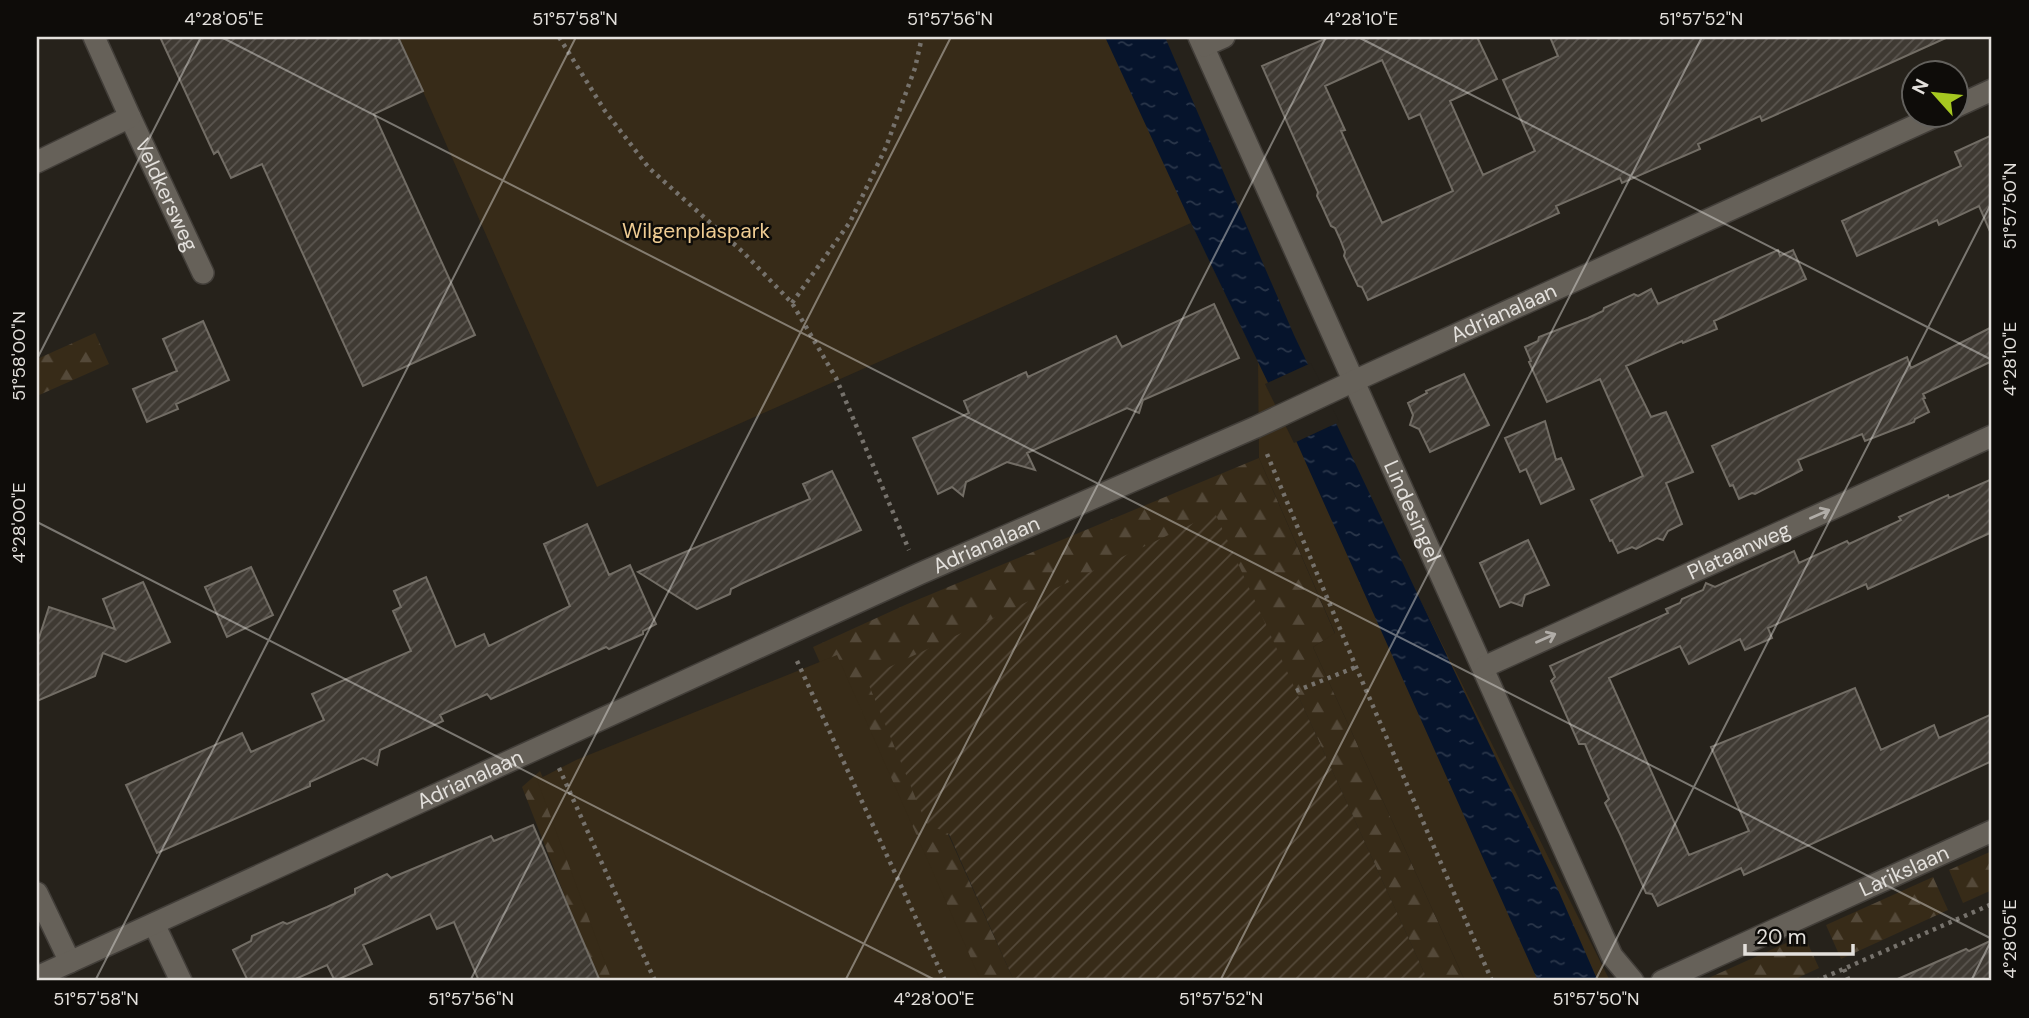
<svg xmlns="http://www.w3.org/2000/svg" width="2029" height="1018" font-family="'DM Sans',sans-serif">
<style>
.forest{fill:url(#forest-firs)}
.park{fill:#372b18}
.garden{fill:url(#garden-furrows)}
.water{fill:url(#water-ripples)}
.pier{fill:#26221b}
.building{fill:url(#building-hatch);stroke:#726d65;stroke-width:2;fill-rule:evenodd}
.lines{fill:none;stroke-linecap:round;stroke-linejoin:round}
.minor-casing{stroke:#423e39;stroke-width:24}
.path{stroke:#76726c;stroke-width:4.5;stroke-dasharray:3.5 5;stroke-linecap:butt}
.minor{stroke:#666159;stroke-width:21}
.oneway{stroke:#b1ada8}
.ticks{fill:none;stroke:#e3e0dc;stroke-width:2;stroke-opacity:0.45}
.labels{text-anchor:middle;dominant-baseline:central;stroke-width:5;stroke-linejoin:round;paint-order:stroke}
.street-label{font-size:21px;fill:#e3e0dc;stroke:#0e0c09}
.park-label{font-size:21px;fill:#eecb92;stroke:#0e0c09}
.neatline{fill:none;stroke:#e3e0dc;stroke-width:2.5}
.ticks-label{font-size:18px;text-anchor:middle;fill:#e3e0dc}
</style>
<defs>
<pattern id="forest-firs" width="22" height="20" patternUnits="userSpaceOnUse" patternTransform="scale(1.75)"><rect width="22" height="20" fill="#372b18"/><path d="M5 1l3.5 6h-7zM16 11l3.5 6h-7z" fill="#544939"/></pattern>
<pattern id="garden-furrows" width="10" height="10" patternUnits="userSpaceOnUse" patternTransform="scale(1.75)"><rect width="10" height="10" fill="#372b18"/><path d="M-1 1l2-2M0 10L10 0M9 11l2-2" fill="none" stroke="#544939"/></pattern>
<pattern id="water-ripples" width="26" height="14" patternUnits="userSpaceOnUse" patternTransform="scale(1.75)"><rect width="26" height="14" fill="#06142c"/><path d="M2 4q2-2 4 0t4 0M15 11q2-2 4 0t4 0" fill="none" stroke="#2a364a"/></pattern>
<pattern id="building-hatch" width="6" height="6" patternUnits="userSpaceOnUse" patternTransform="scale(1.75)"><rect width="6" height="6" fill="#3f3a33"/><path d="M-1 1l2-2M0 6l6-6M5 7l2-2" fill="none" stroke="#5b5650"/></pattern>
</defs>
<rect width="100%" height="100%" fill="#26221b"/>
<path class="forest" d="M 95,333 L 109,364 L 37,396 L 37,359 Z
M 1259,458 L 1335,634 L 1313,647 L 1465,981 L 1428,981 L 1296,691 L 948,834 L 1014,981 L 962,981 L 813,647 L 905,605 Z
M 540,771 L 630,981 L 598,981 L 522,787 Z
M 1992,851 L 1992,890 L 1963,903 L 1949,870 Z
M 1933,877 L 1948,910 L 1841,959 L 1826,925 Z
M 1804,935 L 1819,968 L 1791,981 L 1702,981 Z"/>
<path class="park" d="M 399,37 L 1140,37 L 1610,981 L 1465,981 L 1313,647 L 1335,633 L 1259,458 L 1258,361 L 1191,223 L 597,487 Z
M 837,655 L 981,981 L 612,981 L 537,780 L 576,760 Z"/>
<path class="garden" d="M 1215,513 L 1428,981 L 1014,981 L 949,834 L 926,823 L 866,678 Z"/>
<path class="water" d="M 1105,37 L 1165,37 L 1294,335 L 1551,874 L 1597,979 L 1538,981 L 1297,443 L 1191,223 Z"/>
<path class="pier" d="M 1311,363 L 1339,422 L 1294,443 L 1265,384 Z"/>
<path class="building" d="M 160,37 L 398,37 L 423,91 L 374,114 L 475,335 L 363,386 L 262,164 L 231,178 L 218,151 L 214,154 Z
M 1329,37 L 1477,37 L 1497,79 L 1450,101 L 1483,175 L 1535,151 L 1503,80 L 1558,56 L 1550,37 L 1948,37 L 1762,121 L 1760,116 L 1698,144 L 1700,149 L 1622,183 L 1620,178 L 1556,206 L 1559,213 L 1368,300 L 1362,287 L 1358,286 L 1344,256 L 1345,252 L 1340,239 L 1335,228 L 1331,226 L 1322,206 L 1317,196 L 1318,192 L 1262,66 ZM 1382,60 L 1409,119 L 1420,114 L 1453,191 L 1382,223 L 1341,131 L 1345,130 L 1325,86 Z
M 1992,135 L 1992,236 L 1979,206 L 1939,225 L 1937,220 L 1857,256 L 1842,221 L 1961,166 L 1955,152 Z
M 1778,250 L 1780,256 L 1793,250 L 1806,279 L 1714,321 L 1717,329 L 1683,343 L 1682,341 L 1626,366 L 1651,417 L 1666,412 L 1693,472 L 1666,483 L 1682,524 L 1668,531 L 1663,540 L 1657,538 L 1636,549 L 1632,547 L 1618,553 L 1612,540 L 1610,541 L 1591,500 L 1643,476 L 1600,379 L 1547,402 L 1529,362 L 1531,361 L 1525,347 L 1538,341 L 1539,337 L 1588,318 L 1603,311 L 1604,308 L 1634,294 L 1638,296 L 1651,289 L 1658,304 Z
M 1214,304 L 1239,358 L 1143,400 L 1139,413 L 1127,408 L 1027,453 L 1035,470 L 1007,462 L 966,482 L 963,496 L 952,487 L 938,494 L 913,438 L 969,413 L 964,401 L 1026,372 L 1028,377 L 1116,336 L 1122,347 Z
M 203,321 L 229,380 L 176,404 L 178,409 L 147,422 L 133,389 L 177,371 L 163,339 Z
M 1992,327 L 1992,361 L 1923,394 L 1925,398 L 1923,399 L 1929,412 L 1915,419 L 1914,422 L 1865,441 L 1862,434 L 1798,460 L 1802,470 L 1755,494 L 1752,493 L 1739,499 L 1733,485 L 1730,486 L 1712,446 L 1907,357 L 1911,368 Z
M 1464,374 L 1489,425 L 1430,452 L 1419,429 L 1410,425 L 1413,415 L 1408,403 L 1427,393 L 1426,391 Z
M 1545,421 L 1556,460 L 1561,458 L 1574,489 L 1541,504 L 1526,469 L 1520,472 L 1505,438 Z
M 832,471 L 861,530 L 743,583 L 731,589 L 730,594 L 697,609 L 638,572 L 810,499 L 803,484 Z
M 1992,479 L 1992,532 L 1868,589 L 1866,584 L 1768,628 L 1772,638 L 1745,650 L 1740,639 L 1689,664 L 1680,646 L 1609,678 L 1689,855 L 1749,831 L 1711,747 L 1855,688 L 1881,750 L 1934,725 L 1939,738 L 1992,714 L 1992,761 L 1744,875 L 1741,868 L 1658,906 L 1652,894 L 1646,893 L 1620,834 L 1605,803 L 1609,799 L 1593,763 L 1585,744 L 1579,744 L 1551,681 L 1555,677 L 1550,666 L 1668,613 L 1666,609 L 1680,603 L 1682,599 L 1703,590 L 1706,583 L 1715,587 L 1794,551 L 1799,563 L 1847,541 L 1849,544 L 1901,520 L 1899,517 L 1948,495 L 1949,498 Z
M 587,524 L 609,575 L 630,565 L 656,624 L 643,631 L 643,634 L 609,649 L 606,647 L 491,699 L 487,694 L 440,715 L 443,721 L 380,750 L 377,765 L 363,758 L 310,782 L 310,786 L 157,853 L 126,785 L 242,733 L 251,752 L 324,720 L 312,694 L 411,651 L 393,611 L 401,607 L 394,591 L 426,577 L 456,647 L 484,634 L 489,646 L 570,606 L 544,544 Z
M 1528,540 L 1549,585 L 1525,595 L 1522,606 L 1511,602 L 1500,607 L 1480,563 Z
M 251,567 L 273,615 L 227,637 L 205,587 Z
M 143,582 L 170,642 L 126,662 L 103,653 L 95,676 L 37,701 L 37,644 L 49,607 L 115,629 L 103,599 Z
M 533,825 L 600,981 L 479,981 L 454,922 L 437,929 L 430,914 L 363,945 L 372,964 L 335,981 L 327,965 L 291,981 L 248,981 L 233,950 L 251,941 L 252,936 L 283,922 L 287,924 L 327,907 L 355,894 L 355,889 L 387,874 L 391,878 L 491,836 L 494,841 Z
M 1992,940 L 1992,981 L 1893,981 L 1966,949 L 1969,951 Z"/>
<g class="lines">
<defs>
<g id="minor">
<path id="s1" d="M 1199,37 L 1612,956 L 1633,981"/>
<path d="M 1204,46 L 1224,37"/>
<path d="M 1955,107 L 1992,90"/>
<path id="s2" d="M 130,117 L 203,273"/>
<path d="M 37,162 L 130,117 L 94,37"/>
<path id="s3" d="M 1484,667 L 1992,436"/>
<path d="M 37,893 L 70,962"/>
<path d="M 154,924 L 181,981"/>
<path id="s4" d="M 37,977 L 919,574 L 1256,427 L 1354,381 L 1936,116"/>
<path id="s5" d="M 1662,981 L 1992,831"/>
</g>
</defs>
<use href="#minor" class="minor-casing"/>
<path class="path" d="M 559,37 L 605,111 L 649,168 L 743,252 L 792,303 L 836,378 L 909,550
M 792,303 L 850,222 L 886,147 L 915,68 L 922,37
M 1267,454 L 1356,667 L 1492,981
M 797,661 L 945,981
M 1296,691 L 1356,667
M 559,768 L 655,981
M 1844,969 L 1849,981
M 1816,981 L 1992,904"/>
<use href="#minor" class="minor"/>
</g>
<defs><path id="oneway-shaft" d="M-6 0H5M1.5-3L5.5 0L1.5 3" fill="none" stroke-width="1.6" stroke-linecap="round" stroke-linejoin="round" transform="scale(1.75)"/></defs>
<g class="oneway">
<use href="#oneway-shaft" transform="translate(1820 514) rotate(-24)"/>
<use href="#oneway-shaft" transform="translate(1546 638) rotate(-24)"/>
</g>
<path class="ticks" d="M 221,37 L 1992,939M 1358,37 L 1992,360M 37,359 L 201,37M 37,522 L 937,981M 95,981 L 576,37M 470,981 L 951,37M 845,981 L 1326,37M 1220,981 L 1702,37M 1595,981 L 1992,202M 1971,981 L 1992,939"/>
<g class="labels">
<g class="street-label">
<text stroke="none"><textPath href="#s2" startOffset="86">Veldkersweg</textPath></text>
<text stroke="none"><textPath href="#s4" startOffset="1610">Adrianalaan</textPath></text>
<text stroke="none"><textPath href="#s1" startOffset="520">Lindesingel</textPath></text>
<text stroke="none"><textPath href="#s4" startOffset="1043">Adrianalaan</textPath></text>
<text stroke="none"><textPath href="#s3" startOffset="280">Plataanweg</textPath></text>
<text stroke="none"><textPath href="#s4" startOffset="476">Adrianalaan</textPath></text>
<text stroke="none"><textPath href="#s5" startOffset="266">Larikslaan</textPath></text>
</g>
<g class="park-label">
<text x="696" y="231">Wilgenplaspark</text>
</g>
</g>
<rect width="2029" height="1018" fill="none" stroke="#0e0c09" stroke-width="77"/>
<g transform="translate(1935 94) rotate(297)"><circle r="33" fill="#0e0c09" stroke="#63615d" stroke-width="2"/>
<path d="M0-5L12 26L0 18L-12 26Z" fill="#a6c820"/>
<text y="-10" font-size="19" font-weight="bold" text-anchor="middle" fill="#e3e0dc">N</text>
</g>
<path d="M1745 944v10h108v-10" fill="none" stroke="#e3e0dc" stroke-width="3.5"/>
<text x="1756" y="944" font-size="21" fill="#e3e0dc" stroke="#0e0c09" stroke-width="5" paint-order="stroke">20 m</text>
<rect x="38" y="38" width="1952" height="941" class="neatline"/>
<g class="ticks-label">
<text x="224" y="25">4°28'05"E</text>
<text x="575" y="25">51°57'58"N</text>
<text x="950" y="25">51°57'56"N</text>
<text x="1361" y="25">4°28'10"E</text>
<text x="1701" y="25">51°57'52"N</text>
<text transform="translate(2010 206) rotate(-90)" y="6">51°57'50"N</text>
<text transform="translate(19 356) rotate(-90)" y="6">51°58'00"N</text>
<text transform="translate(2010 359) rotate(-90)" y="6">4°28'10"E</text>
<text transform="translate(19 523) rotate(-90)" y="6">4°28'00"E</text>
<text transform="translate(2010 939) rotate(-90)" y="6">4°28'05"E</text>
<text x="96" y="1005">51°57'58"N</text>
<text x="471" y="1005">51°57'56"N</text>
<text x="934" y="1005">4°28'00"E</text>
<text x="1221" y="1005">51°57'52"N</text>
<text x="1596" y="1005">51°57'50"N</text>
</g>
</svg>
